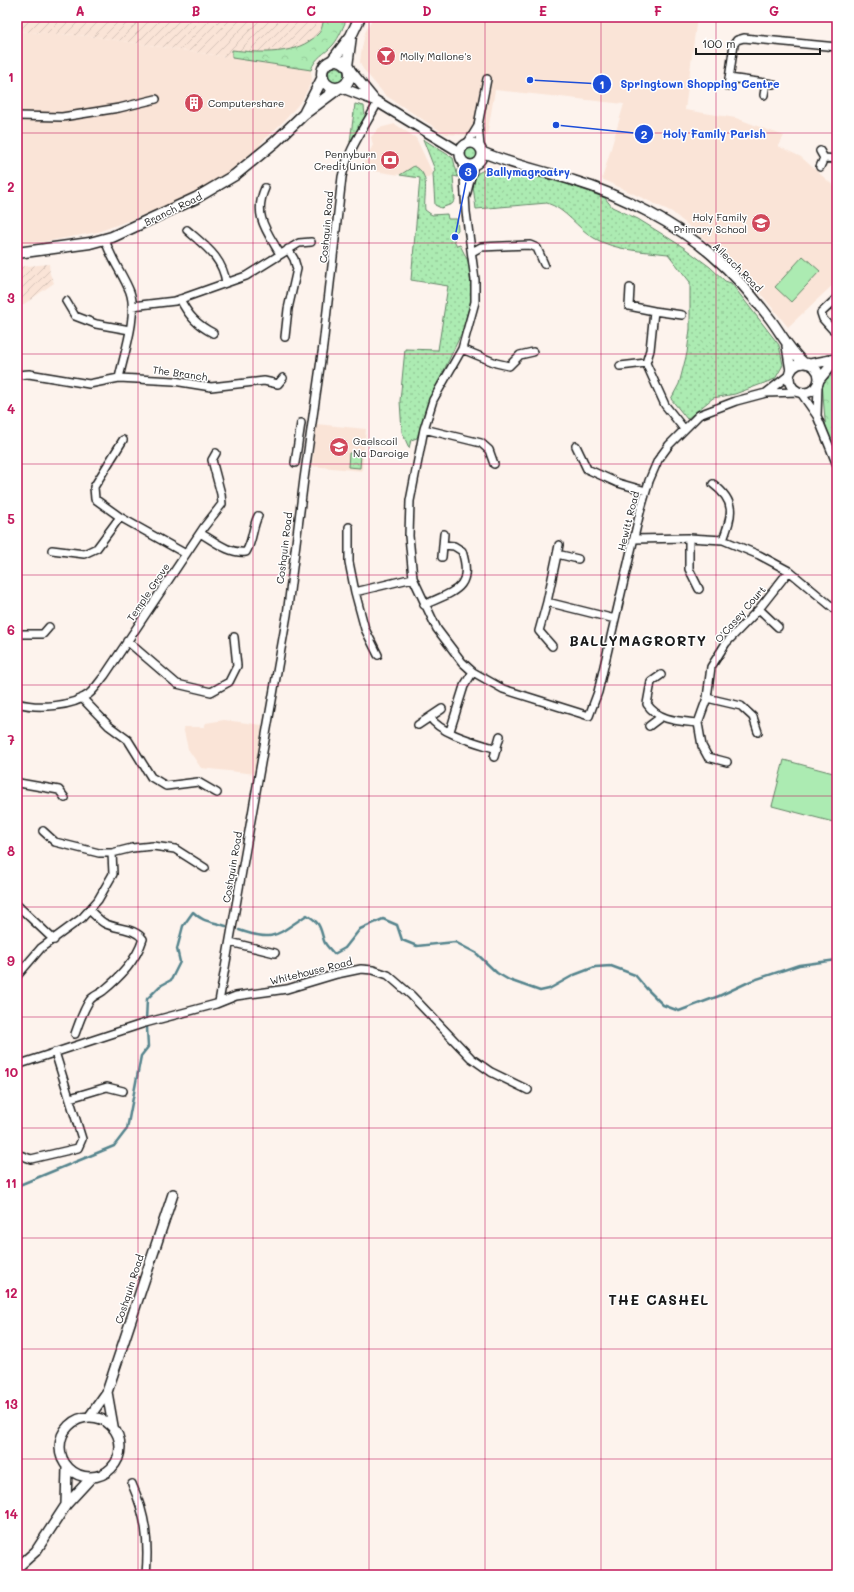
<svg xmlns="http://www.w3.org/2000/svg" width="854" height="1592" font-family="Mali,sans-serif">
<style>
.built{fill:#fae4d7}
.industrial{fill:url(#industrial-furrows)}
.grass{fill:url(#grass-dots);stroke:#648467}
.forest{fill:url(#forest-crowns);stroke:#648467}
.garden{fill:#acebb2;stroke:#648467}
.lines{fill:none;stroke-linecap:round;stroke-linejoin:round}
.stream{stroke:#55848d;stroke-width:2.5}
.minor-casing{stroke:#1c1c1c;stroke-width:10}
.tertiary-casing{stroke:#1c1c1c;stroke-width:12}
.secondary-casing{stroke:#1c1c1c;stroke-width:13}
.minor{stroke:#fff;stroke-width:7}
.tertiary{stroke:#fff;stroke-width:9}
.secondary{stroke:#fff;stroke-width:10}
.grid{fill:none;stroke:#c2185b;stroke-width:1;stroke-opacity:0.55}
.labels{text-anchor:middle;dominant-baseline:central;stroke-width:3;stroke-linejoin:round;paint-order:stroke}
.poi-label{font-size:10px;fill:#1c1c1c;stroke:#fff;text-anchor:start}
.street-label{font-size:10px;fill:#1c1c1c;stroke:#fff}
.district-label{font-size:14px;font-weight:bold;letter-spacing:1px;fill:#1c1c1c;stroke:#fff}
.leader{fill:none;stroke:#1d4ed8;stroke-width:1.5}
.callout-dot{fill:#1d4ed8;stroke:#fff;stroke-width:1.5}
.mark-label{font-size:12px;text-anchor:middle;font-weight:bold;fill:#fff}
.callout-label{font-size:11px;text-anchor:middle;font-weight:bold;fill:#1d4ed8;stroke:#fff;stroke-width:3;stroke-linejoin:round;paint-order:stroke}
.neatline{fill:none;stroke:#c2185b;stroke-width:1.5}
.grid-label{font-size:13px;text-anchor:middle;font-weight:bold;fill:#c2185b}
</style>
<defs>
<pattern id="industrial-furrows" width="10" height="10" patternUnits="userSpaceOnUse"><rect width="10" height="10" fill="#fae4d7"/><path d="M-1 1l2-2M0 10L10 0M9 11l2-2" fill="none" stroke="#d6c3b8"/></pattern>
<pattern id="grass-dots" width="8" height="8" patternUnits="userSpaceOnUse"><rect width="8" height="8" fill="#acebb2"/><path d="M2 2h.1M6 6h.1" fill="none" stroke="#93c998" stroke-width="1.8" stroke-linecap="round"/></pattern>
<pattern id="forest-crowns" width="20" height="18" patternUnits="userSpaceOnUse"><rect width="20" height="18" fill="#acebb2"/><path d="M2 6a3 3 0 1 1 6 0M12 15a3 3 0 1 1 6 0" fill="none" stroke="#93c998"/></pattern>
</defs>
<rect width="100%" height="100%" fill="#fdf3ed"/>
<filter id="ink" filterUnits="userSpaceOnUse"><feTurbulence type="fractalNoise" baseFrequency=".025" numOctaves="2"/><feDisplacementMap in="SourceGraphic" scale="8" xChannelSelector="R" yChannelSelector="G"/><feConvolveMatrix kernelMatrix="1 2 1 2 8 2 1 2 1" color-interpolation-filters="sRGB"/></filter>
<g filter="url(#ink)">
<path class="built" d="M 373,17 L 697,17 L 685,110 L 736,118 L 784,136 L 778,146 L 801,157 L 837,189 L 837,281 L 788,327 L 756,288 L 727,258 L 672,212 L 602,179 L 624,104 L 495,90 L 487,136 L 447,134 L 442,132 L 385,95 L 363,69 L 360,62 L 361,53 L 365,33 Z
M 17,31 L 90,36 L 311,70 L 312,80 L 303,99 L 285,120 L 260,144 L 261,147 L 230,172 L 186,199 L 98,232 L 44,242 L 17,244 Z
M 395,124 L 416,138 L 433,174 L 428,177 L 420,178 L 360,169 L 373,145 L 371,137 L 379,128 Z
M 316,424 L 366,429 L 362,471 L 312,466 Z
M 224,720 L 262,725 L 256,774 L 201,768 L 188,749 L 183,727 L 204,727 L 206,723 Z"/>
<path class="industrial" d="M 17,17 L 348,17 L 338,37 L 327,50 L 313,62 L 311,70 L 90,36 L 17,31 Z
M 49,264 L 50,274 L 54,283 L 17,309 L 17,267 Z"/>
<path class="grass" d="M328 75a8 8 0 1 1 16 0a8 8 0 1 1-16 0Z
M 355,104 L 364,106 L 365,116 L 350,142 Z
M 423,139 L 453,158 L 458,177 L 453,176 L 455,200 L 452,204 L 441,208 L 435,205 L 433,174 L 435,170 Z
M463 154a8 8 0 1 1 16 0a8 8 0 1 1-16 0Z
M 414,166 C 432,174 423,195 425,210 L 432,215 L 447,214 L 448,219 L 457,219 L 458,230 L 452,236 L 457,246 L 460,245 L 469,263 L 471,289 L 473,293 L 463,330 L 429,402 L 417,438 L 411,440 L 409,448 L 402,432 L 400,401 L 405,349 L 438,350 L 448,286 L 411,280 L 420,178 L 400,175 Z
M 484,170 L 531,175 L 568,184 L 605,198 L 612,207 L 638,219 L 683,247 L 710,267 L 725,281 L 731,283 L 779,345 L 783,365 L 775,379 L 735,394 L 713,398 L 687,419 L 671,399 L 679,384 L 687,353 L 690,329 L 690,282 L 668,254 C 643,251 616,251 594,238 C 577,228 566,209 547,203 L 476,209 L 473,186 L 476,174 Z"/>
<path class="forest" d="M 324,17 L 348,17 C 343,26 340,37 333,45 C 325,54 315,57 311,70 L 232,58 L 232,50 C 260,53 297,56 318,34 C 322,31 323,22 324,17 Z
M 837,365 L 837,458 L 826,432 L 822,383 L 832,375 Z
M 349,453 L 361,454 L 360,468 L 348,467 Z"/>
<path class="garden" d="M 803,256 L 820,271 L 791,302 L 775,287 Z
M 784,760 L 837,774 L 837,823 L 772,806 Z"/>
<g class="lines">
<path class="stream" d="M 239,930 C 276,943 277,934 307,915 C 321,923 320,928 324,941 C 326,946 331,950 334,954 L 345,948 L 360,929 L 383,919 L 397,925 L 402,940 L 417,946 L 455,942 L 476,953 L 497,973 L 509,980 L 540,991 L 549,989 L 574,975 L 595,967 L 611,966 L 635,975 L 646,988 L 663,1005 L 679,1011 L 719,996 L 751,981 L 799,965 L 837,960
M 146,1021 L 147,999 L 160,986 L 171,980 L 180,962 L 177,949 L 183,926 L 193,912 C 204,923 212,921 226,926
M 17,1186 L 114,1146 L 127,1129 L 141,1056 L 148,1047 L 147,1027"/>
<defs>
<path id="minor" d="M 729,78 L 773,84
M 728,86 L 734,44 L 737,40 L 744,38 L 837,47
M 764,95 L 766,83
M 17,116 L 62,117 L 119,108 L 156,99
M 467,144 L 478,126
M 480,146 L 478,125 L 487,79
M 824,158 L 837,159
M 463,161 L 466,212 L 475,280 L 475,302 L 462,349 L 433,400 L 424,429 L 410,501 L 409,536 L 413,578 L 437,629 L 462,662 L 473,672 L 503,689 L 589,716 L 598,692 L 640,512 L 649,481 L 658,460 L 669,445 L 699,415 L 736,401 L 766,393 L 798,392
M 820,167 L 824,158 L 820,151
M 265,188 C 253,215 266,230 280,254
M 466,196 L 474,165
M 187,230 C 205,246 223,258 226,283
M 472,252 L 481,247 L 530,245 L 537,248 L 544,264
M 630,288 L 629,306 L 654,311 L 650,350 L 646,363 L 665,405 L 684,429
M 180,299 C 188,315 197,325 213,333
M 66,301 L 75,316 L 96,324 L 130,330
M 132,306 L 175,301 L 226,283 L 246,276 L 299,243 L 311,242
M 654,311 L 682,315
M 832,329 L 823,319 L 821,313 L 837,298
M 285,337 L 288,309 L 297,269 L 294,259 L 288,249
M 462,349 L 496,363 L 509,366 L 520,355 L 533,352
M 620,366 L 646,363
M 17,375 L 29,374 L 89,384 L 119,378 C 124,354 138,315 130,292 C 123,274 110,258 105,239
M 119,378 L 174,381 L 211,387 L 264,381 L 278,384 L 283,378
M 766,393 L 789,375
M 801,393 L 817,416 L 837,465
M 817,416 L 818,385
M 424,429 L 481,443 L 489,450 L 494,464
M 123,440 L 94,487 L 95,499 L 120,517 L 186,554
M 576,446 L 587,469 L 618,483 L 646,491
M 295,463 L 301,423
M 713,484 C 737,502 732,515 723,540
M 349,527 L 349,562 L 355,592 L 413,578
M 200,533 C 214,541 229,554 246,552 C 253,541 252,528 258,516
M 689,538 L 689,569 L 699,589
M 634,539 L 689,538 L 723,540 L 759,555 L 789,571 L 837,611
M 559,545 L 547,602 L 615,619
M 52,550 L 84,554 L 97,548 L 120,517
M 557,554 L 578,559
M 442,557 L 444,534
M 355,592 L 365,629 L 378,655
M 547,602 L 539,631 L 552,646
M 424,605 C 454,591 474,589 462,551 L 454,546 L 443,545
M 759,609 L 778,627
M 17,634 L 43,634 L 49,627
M 127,641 L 177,684 L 211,692 L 229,682 L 237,666 L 234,637
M 661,675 L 651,682 L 647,704 C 658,721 679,721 698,723
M 82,698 L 109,726 L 128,740 L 151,777 L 166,786 L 198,782 L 217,793
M 707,698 L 741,706 L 753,717 L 758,732
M 17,703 C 37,709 72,707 89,694 C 95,689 100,681 105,675 L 204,527 L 222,504 L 221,494 L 212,460 L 216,453
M 430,717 C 440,734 478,743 497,749
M 418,725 L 442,709
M 649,726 L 661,717
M 450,731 L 464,686 L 473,672
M 494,757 L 500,736
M 727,762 L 708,757 L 702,746 L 698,723 L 707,698 L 711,667 L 726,643 L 759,609 L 789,571
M 17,781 L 19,783 L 59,790 L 65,798
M 43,831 L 55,842 L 99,853 L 112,853 L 132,848 L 153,846 L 175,849 L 205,868
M 17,905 L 54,940
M 230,942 L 275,953
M 17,976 L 41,948 L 82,918 L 98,900 L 113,874 L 112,853
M 219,1002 L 287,615 L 304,479 L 323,346 L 342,177 C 348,149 365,127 378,102
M 75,1034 C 79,1023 83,1010 90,1000 C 93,996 99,994 103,991 C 120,977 136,961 143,939 C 134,927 117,930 104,923 C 99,920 94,914 89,910
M 17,1065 L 145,1023 L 216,1004 L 236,996 L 287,989 L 337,974 L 361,969 L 373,970 L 388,975 L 411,995 L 471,1058 L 491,1072 L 528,1090
M 70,1098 L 107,1087 L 123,1091
M 17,1154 L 31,1159 L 78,1148 L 82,1139 L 55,1052
M 132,1484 C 146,1516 149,1541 146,1575"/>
<path id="tertiary" d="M 350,70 L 373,98
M 340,87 L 376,101 L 460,152
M460 154a11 11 0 1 1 22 0a11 11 0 1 1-22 0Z
M 482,152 C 512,165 544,171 575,181 C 619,194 677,224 712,255 C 734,274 753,296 771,320 C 782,335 790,351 804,363
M 787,346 L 791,371
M789 378a15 15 0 1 1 30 0a15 15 0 1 1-30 0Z
M 810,364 L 836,359
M 819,380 L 837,358
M 107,1392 L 113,1426
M 90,1416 L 107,1392 L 173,1194
M60 1447a30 30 0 1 1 60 0a30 30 0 1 1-60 0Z
M 66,1505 L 67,1467
M 17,1568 L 36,1551 L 66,1505 L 91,1478"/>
<path id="secondary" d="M322 74a14 14 0 1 1 28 0a14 14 0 1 1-28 0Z
M 331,62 L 351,36 L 360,17
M 347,66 L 351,36
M 305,112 L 323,77
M 17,253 L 90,243 L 112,237 L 196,198 L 235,175 L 275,142 L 304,114 L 339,88"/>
</defs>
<use href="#minor" class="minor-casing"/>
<use href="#tertiary" class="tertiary-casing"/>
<use href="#secondary" class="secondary-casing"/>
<use href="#minor" class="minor"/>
<use href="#tertiary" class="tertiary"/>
<use href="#secondary" class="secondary"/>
</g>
</g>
<path class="grid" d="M 138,17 L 138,1575M 253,17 L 253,1575M 369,17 L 369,1575M 485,17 L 485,1575M 601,17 L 601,1575M 716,17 L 716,1575M 17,133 L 837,133M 17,243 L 837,243M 17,354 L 837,354M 17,464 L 837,464M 17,575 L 837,575M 17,685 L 837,685M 17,796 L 837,796M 17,907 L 837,907M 17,1017 L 837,1017M 17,1128 L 837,1128M 17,1238 L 837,1238M 17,1349 L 837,1349M 17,1459 L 837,1459"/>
<defs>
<symbol id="bar-disc" viewBox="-11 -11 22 22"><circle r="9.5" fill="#d1495b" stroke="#fff"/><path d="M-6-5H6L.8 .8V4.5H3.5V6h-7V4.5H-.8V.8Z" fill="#fff"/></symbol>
<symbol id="building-disc" viewBox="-11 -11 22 22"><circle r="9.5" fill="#d1495b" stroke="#fff"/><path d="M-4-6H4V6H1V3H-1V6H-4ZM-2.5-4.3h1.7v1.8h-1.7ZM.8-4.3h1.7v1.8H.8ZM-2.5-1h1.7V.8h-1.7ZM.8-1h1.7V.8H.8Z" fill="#fff"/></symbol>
<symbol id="bank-disc" viewBox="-11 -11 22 22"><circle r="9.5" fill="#d1495b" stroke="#fff"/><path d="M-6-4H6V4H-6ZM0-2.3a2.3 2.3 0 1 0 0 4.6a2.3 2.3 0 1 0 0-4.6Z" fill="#fff"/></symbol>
<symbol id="school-disc" viewBox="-11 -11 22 22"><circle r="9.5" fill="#d1495b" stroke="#fff"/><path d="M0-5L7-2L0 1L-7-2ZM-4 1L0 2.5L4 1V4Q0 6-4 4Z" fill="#fff"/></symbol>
</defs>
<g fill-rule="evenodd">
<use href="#bar-disc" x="375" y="45" width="22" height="22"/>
<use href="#building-disc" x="183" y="92" width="22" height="22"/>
<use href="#bank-disc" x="379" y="149" width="22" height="22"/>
<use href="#school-disc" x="750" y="212" width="22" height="22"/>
<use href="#school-disc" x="328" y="436" width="22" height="22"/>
</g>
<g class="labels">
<g class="poi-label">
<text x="400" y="56">Molly Mallone's</text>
<text x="208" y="103">Computershare</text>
<text x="376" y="154" text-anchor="end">Pennyburn<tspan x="376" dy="12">Credit Union</tspan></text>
<text x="747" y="217" text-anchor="end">Holy Family<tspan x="747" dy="12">Primary School</tspan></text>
<text x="353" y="441">Gaelscoil<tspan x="353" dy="12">Na Daroige</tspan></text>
</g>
<g class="street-label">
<text transform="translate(173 209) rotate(-26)">Branch Road</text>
<text transform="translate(326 227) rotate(-85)">Coshquin Road</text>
<text transform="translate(738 267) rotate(45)">Aileach Road</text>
<text transform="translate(180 373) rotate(8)">The Branch</text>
<text transform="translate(628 521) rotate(-76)">Hewitt Road</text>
<text transform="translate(284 548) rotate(-83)">Coshquin Road</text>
<text transform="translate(148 592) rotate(-56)">Temple Grove</text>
<text transform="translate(740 614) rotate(-49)">O'Casey Court</text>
<text transform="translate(232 867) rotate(-80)">Coshquin Road</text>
<text transform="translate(311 971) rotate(-14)">Whitehouse Road</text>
<text transform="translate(129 1289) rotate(-72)">Coshquin Road</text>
</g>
<g class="district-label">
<text x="638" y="640">BALLYMAGRORTY</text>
<text x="659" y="1299">THE CASHEL</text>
</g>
</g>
<path class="leader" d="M530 80L602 84M556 125L644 134M455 237L468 172"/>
<g class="callout-dot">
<circle cx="530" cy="80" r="4"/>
<circle cx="556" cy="125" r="4"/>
<circle cx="455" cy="237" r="4"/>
<circle cx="602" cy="84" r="10"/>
<circle cx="644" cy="134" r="10"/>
<circle cx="468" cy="172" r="10"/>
</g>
<g class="mark-label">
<text x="602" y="89">1</text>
<text x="644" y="139">2</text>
<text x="468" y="176">3</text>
</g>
<g class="callout-label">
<text x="700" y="88">Springtown Shopping Centre</text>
<text x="714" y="138">Holy Family Parish</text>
<text x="528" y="176">Ballymagroatry</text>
</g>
<rect width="854" height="1592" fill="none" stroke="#fff" stroke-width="44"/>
<path d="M696 48v6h124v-6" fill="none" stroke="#1c1c1c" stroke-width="2"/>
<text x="702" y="48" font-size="12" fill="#1c1c1c" stroke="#ffffff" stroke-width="3" paint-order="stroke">100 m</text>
<rect x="22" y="22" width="810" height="1548" class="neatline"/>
<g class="grid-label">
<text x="80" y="16">A</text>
<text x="196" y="16">B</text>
<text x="311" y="16">C</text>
<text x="427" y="16">D</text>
<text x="543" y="16">E</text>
<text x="658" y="16">F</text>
<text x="774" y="16">G</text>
<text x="11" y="82">1</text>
<text x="11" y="192">2</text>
<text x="11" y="303">3</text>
<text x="11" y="414">4</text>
<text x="11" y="524">5</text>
<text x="11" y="635">6</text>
<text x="11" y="745">7</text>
<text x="11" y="856">8</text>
<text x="11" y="966">9</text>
<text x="11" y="1077">10</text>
<text x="11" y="1188">11</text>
<text x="11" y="1298">12</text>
<text x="11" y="1409">13</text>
<text x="11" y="1519">14</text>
</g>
</svg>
